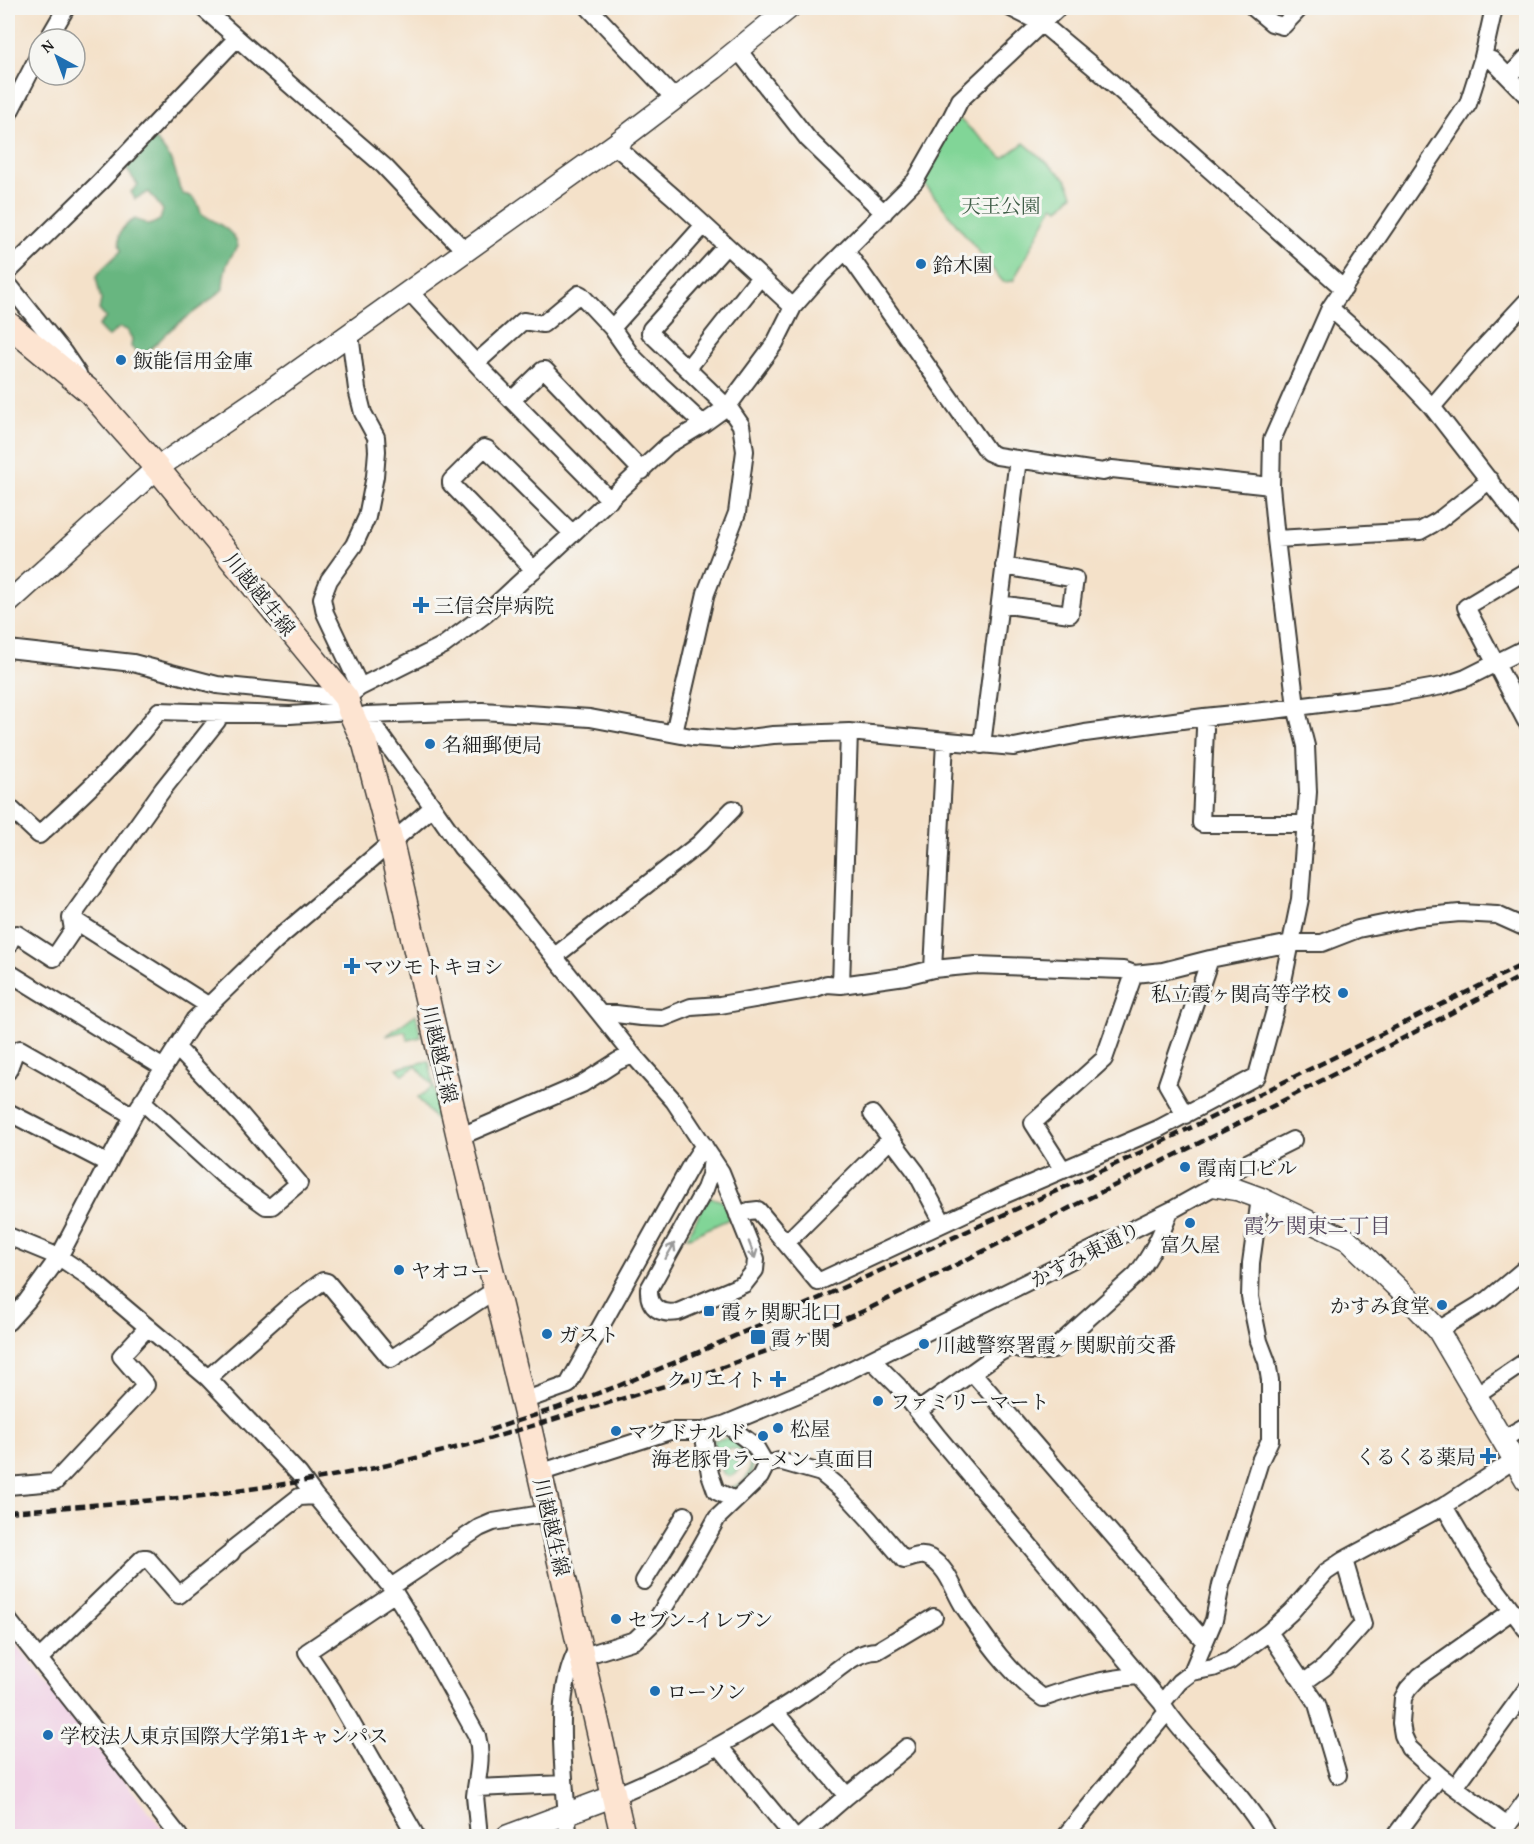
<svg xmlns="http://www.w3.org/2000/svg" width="1534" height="1844" font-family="'Gentium Book Plus','Noto Serif JP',serif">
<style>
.built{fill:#f0d0e5}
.green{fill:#81d597;stroke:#4e785a;stroke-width:1.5}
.forest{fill:#68b680;stroke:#42694e;stroke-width:1.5}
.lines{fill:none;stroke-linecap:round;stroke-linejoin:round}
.minor-casing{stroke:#3c3a36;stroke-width:20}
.tertiary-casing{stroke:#3c3a36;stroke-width:24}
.secondary-casing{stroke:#3c3a36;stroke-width:27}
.minor{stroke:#fff;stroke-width:16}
.tertiary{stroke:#fff;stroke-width:21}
.secondary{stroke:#fde4d1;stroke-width:24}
.rail{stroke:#1c1c1c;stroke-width:4.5;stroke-dasharray:9 4.5;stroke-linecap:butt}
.oneway{stroke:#999}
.poi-dot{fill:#1f6fb2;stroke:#f6f6f2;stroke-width:2}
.labels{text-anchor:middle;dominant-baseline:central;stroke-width:6;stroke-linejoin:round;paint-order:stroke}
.park-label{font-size:20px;fill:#3f5d47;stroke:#f6f6f2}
.poi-label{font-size:20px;fill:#1c1c1c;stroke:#f6f6f2;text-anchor:start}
.street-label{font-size:20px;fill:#1c1c1c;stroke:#f6f6f2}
.neighbourhood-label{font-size:21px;fill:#53465d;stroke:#f6f6f2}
</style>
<rect width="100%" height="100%" fill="#f6f6f2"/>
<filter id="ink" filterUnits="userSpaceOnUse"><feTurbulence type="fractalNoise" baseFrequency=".0167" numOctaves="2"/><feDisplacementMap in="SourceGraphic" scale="12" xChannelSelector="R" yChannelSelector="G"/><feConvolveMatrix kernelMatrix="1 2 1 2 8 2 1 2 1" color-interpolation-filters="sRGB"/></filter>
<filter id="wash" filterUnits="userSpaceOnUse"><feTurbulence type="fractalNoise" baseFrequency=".008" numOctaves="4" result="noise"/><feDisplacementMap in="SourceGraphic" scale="24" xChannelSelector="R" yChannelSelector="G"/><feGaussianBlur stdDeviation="1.35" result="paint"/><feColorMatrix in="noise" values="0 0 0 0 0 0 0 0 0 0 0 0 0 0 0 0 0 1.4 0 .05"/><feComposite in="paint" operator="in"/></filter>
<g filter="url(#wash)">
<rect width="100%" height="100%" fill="#f4e1c9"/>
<path class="built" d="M 8,1633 L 168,1836 L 8,1836 Z"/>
<path class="green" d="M 956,116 L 1003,158 L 1024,143 L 1066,179 L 1073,194 L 1059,209 L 1053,206 L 1013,281 L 1003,282 L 922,181 Z
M 416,1014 L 421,1037 L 408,1040 L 405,1031 L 386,1036 Z
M 429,1061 L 442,1128 L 418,1098 L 433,1086 L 416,1066 L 403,1075 L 397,1068 Z
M 711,1198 C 725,1199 727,1206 731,1218 L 690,1237 L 687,1237 L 705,1203 Z
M 729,1438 C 743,1447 763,1465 746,1481 C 741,1485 739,1488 733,1489 L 730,1487 C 752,1485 759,1454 734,1449 C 728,1448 721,1451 715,1451 L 713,1440 Z
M721 1467a9 9 0 1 1 18 0a9 9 0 1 1-18 0Z"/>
<path class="forest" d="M 156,140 C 164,149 171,158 175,170 C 178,179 177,186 183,194 C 195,196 198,202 201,213 C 215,223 236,230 238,247 C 226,261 224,270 223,289 C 208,304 190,314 174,327 C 162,336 154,349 141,355 L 131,347 L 132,339 L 127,330 L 120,327 L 108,337 L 98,326 L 106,318 L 99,310 L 101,300 L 96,277 L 103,268 L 121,251 C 115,235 121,227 135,219 L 150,225 L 160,220 L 163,210 L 149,192 L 135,199 L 131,192 L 138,185 L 127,170 L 124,169 L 147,141 Z"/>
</g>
<g filter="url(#ink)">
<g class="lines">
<defs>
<path id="minor" d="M 203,8 L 296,90 L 384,166 L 465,251
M 589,8 L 675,99
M 1011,8 L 1041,23 L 1101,73 L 1344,289
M 1254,8 L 1272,23 L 1283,26 L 1300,8
M 1494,8 L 1483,57 L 1492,60 L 1526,95
M 48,39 L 66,8
M 738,50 L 808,139 L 884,213
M 1509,77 L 1526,58
M 8,115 L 39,55
M 614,145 L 677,200 L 793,307
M 846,251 L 988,452 L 997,456 L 1103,472 L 1112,469 L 1271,486
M 8,272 L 100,182 L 237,38
M 8,284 L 63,352 L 78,374
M 409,291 L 484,372 L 610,500
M 1330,308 L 1383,355 L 1432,407 L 1526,528
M 612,328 L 704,225
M 350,334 L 357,389 L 363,413 L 376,437 L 377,451 L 375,476 L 367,517 L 354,545 L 329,580 L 322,598 L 325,613 L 360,687
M 476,363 L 523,321 L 543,324 L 579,294 L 581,295 L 612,328 L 631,355 L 661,385 L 703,424
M 688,368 L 760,277
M 512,400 L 543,370 L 545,370 L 642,471
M 1432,407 L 1473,359 L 1526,302
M 1276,539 L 1420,531 L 1438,521 L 1490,480
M 534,570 L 451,484 L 451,481 L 484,448 L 487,449 L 572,533
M 1526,571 L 1466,607 L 1526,721
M 1000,604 L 1070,614 L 1075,579 L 1004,566
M 8,649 L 133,663 L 217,685 L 346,698 L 350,701
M 346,698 L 360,687 L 444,645 L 487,613 L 668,445 L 703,424 L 728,406 L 775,343 L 793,307 L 823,273 L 915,181 L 951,118 L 960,100 L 1058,8
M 1204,717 L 1205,729 L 1201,823 L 1203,824 L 1306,824
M 674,733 L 706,593 L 737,513 L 745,451 L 741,425 L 732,412 L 650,333 L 651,329 L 726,246
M 945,742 L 933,969 L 976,965 L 1123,970 L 1134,974 L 1163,971 L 1210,959 L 1291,943 L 1322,943 L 1358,929 L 1417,917 L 1460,913 L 1497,915 L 1526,928
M 982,745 L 1018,459
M 8,806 L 39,835 C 82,796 124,757 159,711 L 290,715 L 350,711
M 433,807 L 461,847 L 516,909 L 633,1055
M 71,918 L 163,789 L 217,721 L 221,713
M 8,946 L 13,935 L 17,934 L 54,958 L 73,930 L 71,918 L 209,1006
M 555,956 L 699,844 L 733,809
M 8,972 L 162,1067
M 841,985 L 849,732
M 601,1014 L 616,1014 L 641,1017 L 663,1018 L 691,1007 L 720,1005 L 813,989 L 827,984 L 841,985 L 905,976 L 933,969
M 8,1071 L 15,1052 L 20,1049 L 78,1082 L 133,1116
M 142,1101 L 223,1175 L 266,1206 L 272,1206 L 299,1183 L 241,1115 L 177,1048
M 8,1112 L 107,1163
M 872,1114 L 916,1172 L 943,1223
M 1185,1115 L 1167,1084 L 1210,959
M 459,1137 L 582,1084 L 618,1061 L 633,1055 L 674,1101 L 721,1172 L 756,1259 L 755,1270 L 744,1284 L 678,1312 C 661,1315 648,1308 649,1289 L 705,1189 L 710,1175 L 712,1158
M 1063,1170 L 1033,1123 L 1104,1059 L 1134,974
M 738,1215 L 749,1211 L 758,1210 L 818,1282 L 1004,1195 L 1158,1129 L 1257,1076 L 1283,981 L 1300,899 L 1308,792 L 1306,746 L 1296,707 L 1276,539 L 1271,486 L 1272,440 L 1330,308 L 1468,104 L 1483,57
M 8,1236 L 59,1257 L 27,1301 L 8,1322
M 786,1243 L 891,1139
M 495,1290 L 391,1359 L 327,1282 L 323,1281 L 289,1306 L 208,1378 L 86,1275 L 59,1257 L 133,1116 L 194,1020 L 275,941 L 433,807 L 366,715 L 482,711 L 590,718 L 692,737 L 733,740 L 773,735 L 849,732 L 1014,747 L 1085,733 L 1204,717 L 1273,710 L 1391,695 L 1442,686 L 1466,678 L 1526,648
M 1438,1330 L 1489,1299 L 1526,1268
M 872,1360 L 898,1386 L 938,1437 L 1162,1703 C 1172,1721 1187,1736 1200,1751 C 1224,1778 1249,1805 1267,1836
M 972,1372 L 1204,1641
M 208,1378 L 299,1474 L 315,1496
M 1476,1395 L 1526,1361
M 523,1401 L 568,1385 L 692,1163 L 704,1145
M 918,1411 L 999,1353 L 1012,1346 C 1024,1352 1039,1352 1053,1350 L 1136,1275 C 1152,1255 1161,1235 1170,1211
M 703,1431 L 710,1474 L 716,1491 L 735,1500
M 1503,1439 L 1526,1426
M 766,1465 L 779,1461 L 821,1473 L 843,1491 L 869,1519 L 904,1560 C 913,1558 920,1553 930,1558 C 949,1569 953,1590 964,1607 C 987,1641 1010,1674 1043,1698 C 1075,1687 1105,1678 1139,1676
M 539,1473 L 670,1431 L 703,1431 L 726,1424 L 820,1385 L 1170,1211 L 1215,1186 L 1247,1163 L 1293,1140
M 8,1486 L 55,1482 L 146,1385 L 121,1356 L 148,1327
M 1444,1506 L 1479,1566 L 1526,1629
M 644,1581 L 685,1515
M 391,1587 L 479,1528 L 493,1522 L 548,1513
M 395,1593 L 307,1652 L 332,1689 L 416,1836
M 8,1620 L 179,1836
M 1269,1632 L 1317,1704 L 1338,1775
M 581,1657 L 635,1640 L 657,1619 L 698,1552 L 717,1518 L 760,1477 L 766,1465 L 755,1446 L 726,1424
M 39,1659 L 143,1558 L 147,1558 L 179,1595 L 231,1553 L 234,1548 L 299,1497 L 315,1496 L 391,1587 L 421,1635 L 477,1736 C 482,1754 479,1769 476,1788 L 564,1784
M 1192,1672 L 1213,1668 L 1230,1661 L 1269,1632 L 1291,1612 L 1326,1572 L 1344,1560 L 1444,1506 L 1514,1460
M 1303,1683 L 1325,1667 L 1363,1624 L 1344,1560
M 1162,1703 L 1179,1682 L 1192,1672 L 1214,1620 L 1221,1585 L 1260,1461 L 1270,1440 L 1270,1380 L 1267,1362 L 1259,1341 L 1250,1297 L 1251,1263 L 1260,1198
M 776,1713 L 847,1796
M 719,1746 L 793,1836
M 1455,1787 L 1526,1690
M 476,1788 L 475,1796 L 479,1836
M 614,1796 C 687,1766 756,1727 822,1681 C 838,1670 856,1651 877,1651 L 934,1617
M 1507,1826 L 1440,1776 L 1409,1748 L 1403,1735 L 1401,1723 L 1403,1698 L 1408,1689 L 1420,1676 L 1512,1611
M 568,1836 C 566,1779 550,1698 579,1647
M 801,1836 L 847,1796 L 907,1747
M 1065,1836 L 1167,1712
M 1395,1836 L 1440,1776
M 1500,1836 L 1526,1800"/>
<path id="tertiary" d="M 8,603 L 157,468 L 267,393 L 614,145 L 714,69 L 789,8
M 1215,1186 L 1238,1190 L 1260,1198 L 1348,1240 L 1410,1300 L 1438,1330 L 1526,1480
M 507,1836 L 614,1796"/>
<path id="secondary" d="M 8,324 L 90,392 L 157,468 L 346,698 L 350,711 L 365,744 L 391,842 L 459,1137 L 527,1418 L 623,1836"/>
</defs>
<use href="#minor" class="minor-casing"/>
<use href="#tertiary" class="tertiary-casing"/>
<use href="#secondary" class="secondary-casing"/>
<use href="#minor" class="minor"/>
<use href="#tertiary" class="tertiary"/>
<use href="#secondary" class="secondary"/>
<path class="rail" d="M 490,1430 L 557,1408 L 618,1386 L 683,1359 L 791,1311 L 1129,1158 L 1526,963
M 8,1512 L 202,1496 L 305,1481 L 380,1467 L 475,1443 L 701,1375 L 799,1339 L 866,1310 L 1267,1109 L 1526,974"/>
</g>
<defs><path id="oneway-shaft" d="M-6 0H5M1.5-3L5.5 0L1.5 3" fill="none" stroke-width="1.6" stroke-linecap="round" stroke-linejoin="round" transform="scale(1.5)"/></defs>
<g class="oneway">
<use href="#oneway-shaft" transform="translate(752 1250) rotate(69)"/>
<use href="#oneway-shaft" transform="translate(670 1251) rotate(-60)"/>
</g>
</g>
<g class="poi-dot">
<circle cx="921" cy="264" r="6"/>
<circle cx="121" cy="360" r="6"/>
<path d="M418 596h6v6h6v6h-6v6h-6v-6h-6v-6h6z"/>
<circle cx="430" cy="744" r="6"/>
<path d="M349 957h6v6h6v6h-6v6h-6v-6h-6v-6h6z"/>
<circle cx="1343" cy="993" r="6"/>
<circle cx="1185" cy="1167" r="6"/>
<circle cx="1190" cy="1223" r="6"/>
<circle cx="399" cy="1270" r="6"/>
<circle cx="1442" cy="1305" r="6"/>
<rect x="703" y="1305" width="12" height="12" rx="3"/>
<circle cx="547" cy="1334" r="6"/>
<rect x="750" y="1329" width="16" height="16" rx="3"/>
<circle cx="924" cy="1344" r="6"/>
<path d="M775 1370h6v6h6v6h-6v6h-6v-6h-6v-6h6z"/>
<circle cx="878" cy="1401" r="6"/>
<circle cx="778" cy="1428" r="6"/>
<circle cx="616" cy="1431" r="6"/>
<circle cx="763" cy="1436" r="6"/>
<path d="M1485 1447h6v6h6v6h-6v6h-6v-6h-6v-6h6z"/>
<circle cx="616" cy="1619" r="6"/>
<circle cx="655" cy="1691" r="6"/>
<circle cx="48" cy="1735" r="6"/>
</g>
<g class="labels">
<g class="park-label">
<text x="1001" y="205">天王公園</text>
</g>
<g class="poi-label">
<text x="933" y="264">鈴木園</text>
<text x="133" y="360">飯能信用金庫</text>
<text x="434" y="605">三信会岸病院</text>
<text x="442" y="744">名細郵便局</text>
<text x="364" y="966">マツモトキヨシ</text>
<text x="1331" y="993" text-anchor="end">私立霞ヶ関高等学校</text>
<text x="1197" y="1167">霞南口ビル</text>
<text x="1190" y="1244" text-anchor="middle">富久屋</text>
<text x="411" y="1270">ヤオコー</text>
<text x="1430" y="1305" text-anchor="end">かすみ食堂</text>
<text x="721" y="1311">霞ヶ関駅北口</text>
<text x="559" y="1334">ガスト</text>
<text x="771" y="1337">霞ヶ関</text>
<text x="936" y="1344">川越警察署霞ヶ関駅前交番</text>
<text x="766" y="1379" text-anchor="end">クリエイト</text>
<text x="890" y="1401">ファミリーマート</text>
<text x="790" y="1428">松屋</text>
<text x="628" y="1431">マクドナルド</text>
<text x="1476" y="1456" text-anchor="end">くるくる薬局</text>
<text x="763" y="1458" text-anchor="middle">海老豚骨ラーメン 真面目</text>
<text x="628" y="1619">セブン-イレブン</text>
<text x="667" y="1691">ローソン</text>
<text x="60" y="1735">学校法人東京国際大学第1キャンパス</text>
</g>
<g class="street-label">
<text transform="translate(260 594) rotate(51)">川越越生線</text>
<text transform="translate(440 1054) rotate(77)">川越越生線</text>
<text transform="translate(1085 1254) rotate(-27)">かすみ東通り</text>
<text transform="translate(552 1527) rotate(77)">川越越生線</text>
</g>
<g class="neighbourhood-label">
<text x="1317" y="1225">霞ケ関東二丁目</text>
</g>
</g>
<rect width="1534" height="1844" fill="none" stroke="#f6f6f2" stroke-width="30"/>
<g transform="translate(57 57) rotate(319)"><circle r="28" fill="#f6f6f2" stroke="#9f9f9c" stroke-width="1.5"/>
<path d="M0-4.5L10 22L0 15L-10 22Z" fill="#1f6fb2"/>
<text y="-9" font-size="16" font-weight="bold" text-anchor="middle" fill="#1c1c1c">N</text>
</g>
</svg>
